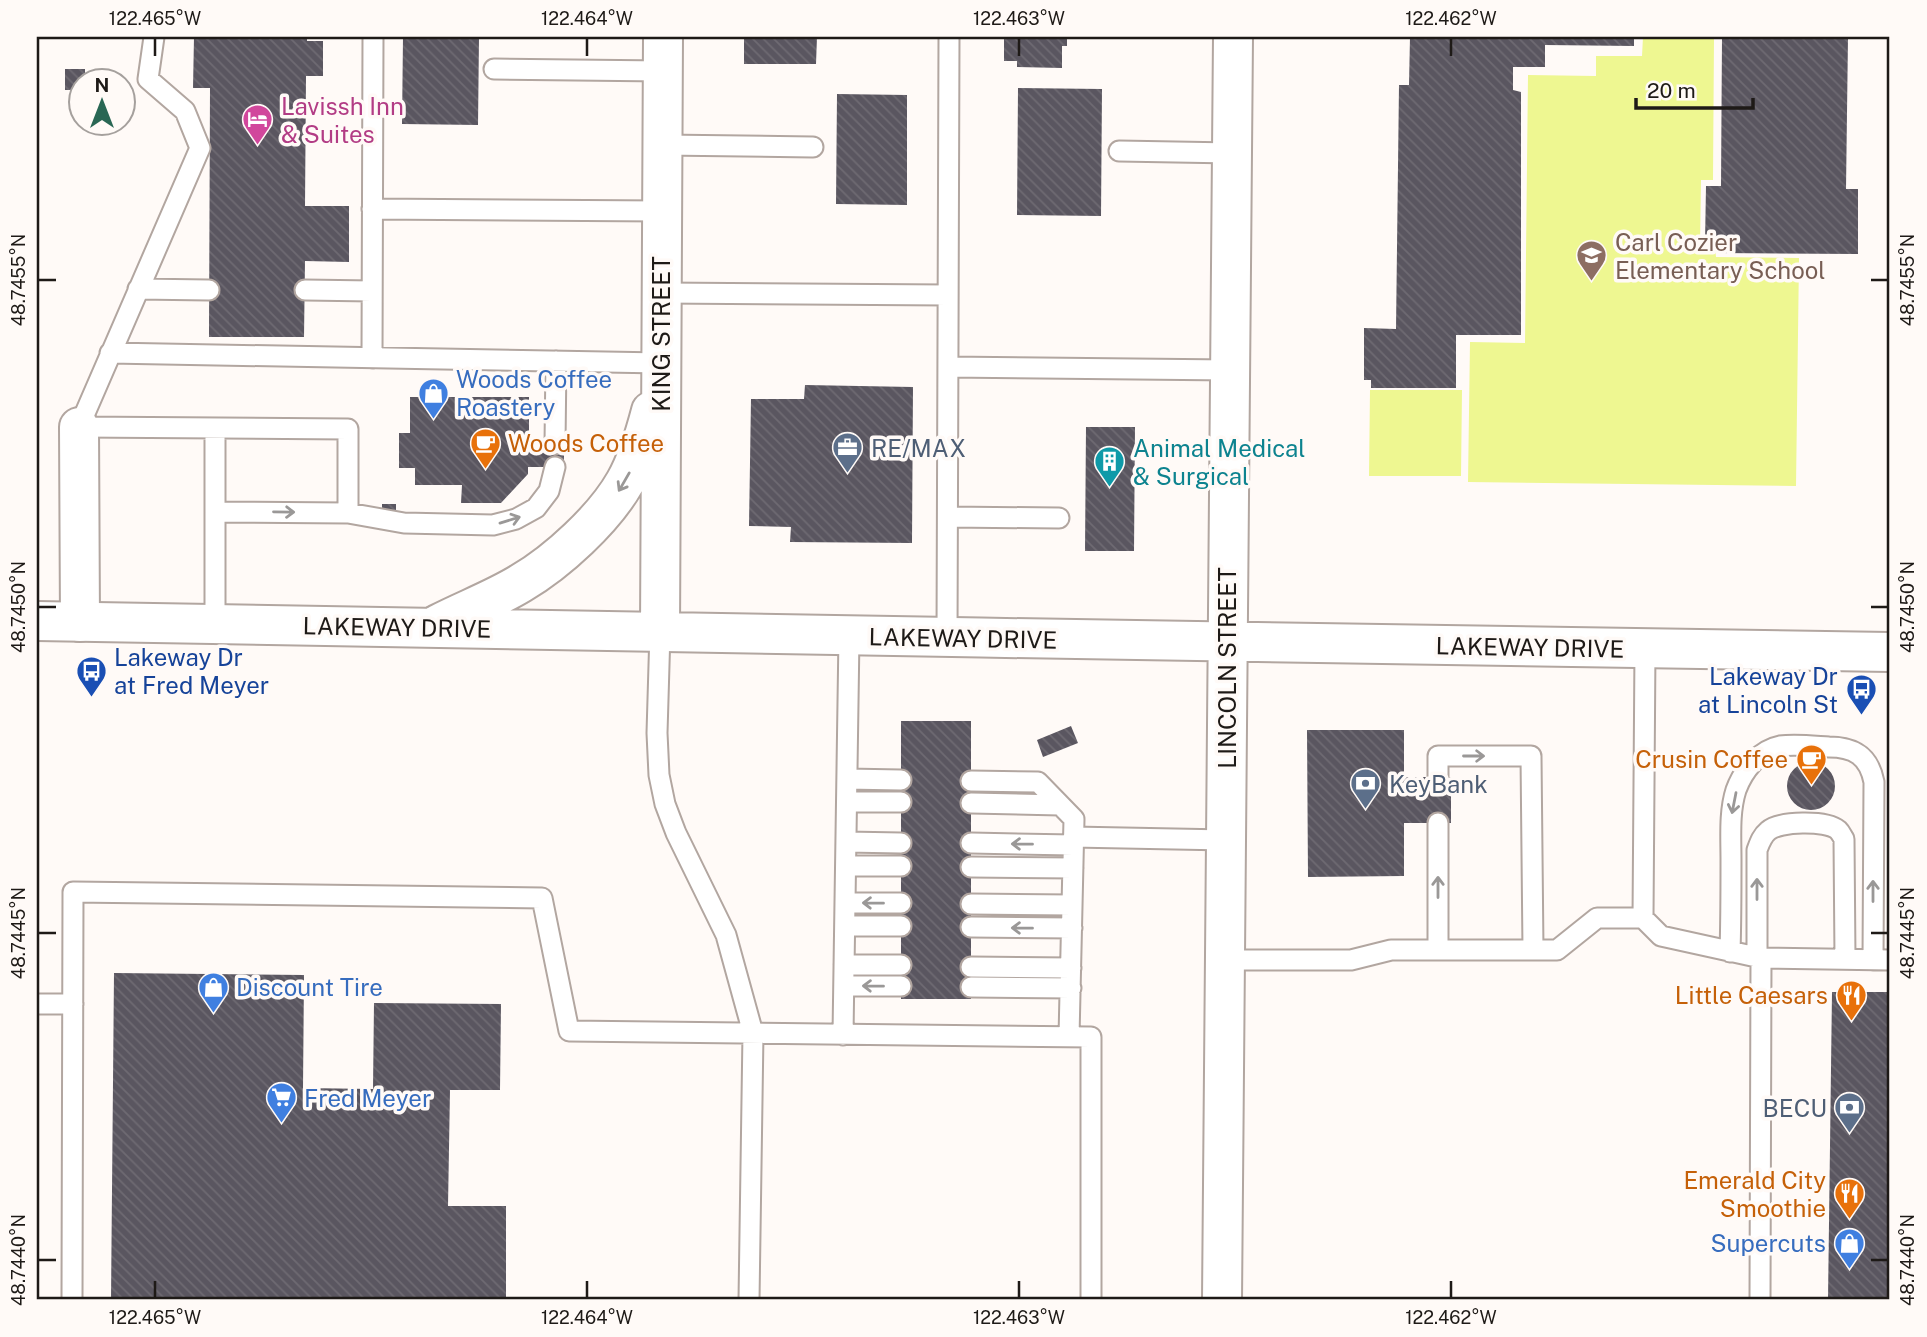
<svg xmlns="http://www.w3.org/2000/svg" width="1927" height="1337" font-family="'Public Sans',sans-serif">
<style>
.park{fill:#eef791}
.building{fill:url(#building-back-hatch)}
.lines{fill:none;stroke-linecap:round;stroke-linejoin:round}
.lane-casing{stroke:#b2a6a0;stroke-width:23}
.street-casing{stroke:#b2a6a0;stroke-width:42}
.secondary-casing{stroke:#b2a6a0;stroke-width:42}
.lane{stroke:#fff;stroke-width:19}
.street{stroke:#fff;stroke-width:38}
.secondary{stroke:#fff;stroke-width:38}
.oneway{stroke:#9a9897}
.ticks{fill:none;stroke:#1e1a17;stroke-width:2.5}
.labels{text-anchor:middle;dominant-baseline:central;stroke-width:7;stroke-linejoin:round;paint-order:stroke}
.hotel-label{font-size:24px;fill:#b23c85;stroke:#fffaf7;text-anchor:start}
.education-label{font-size:24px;fill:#785e54;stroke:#fffaf7;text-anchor:start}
.street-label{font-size:24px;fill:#1e1a17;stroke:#fffaf7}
.shop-label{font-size:24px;fill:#366cbe;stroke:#fffaf7;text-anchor:start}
.food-label{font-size:24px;fill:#c56008;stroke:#fffaf7;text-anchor:end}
.service-label{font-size:24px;fill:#4e5e75;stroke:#fffaf7;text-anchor:start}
.culture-label{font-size:24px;fill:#0d838f;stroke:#fffaf7;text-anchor:start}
.transit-label{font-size:24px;fill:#164399;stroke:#fffaf7;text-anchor:start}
.neatline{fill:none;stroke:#1e1a17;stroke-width:2.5}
.ticks-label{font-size:18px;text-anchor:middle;fill:#1e1a17}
</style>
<defs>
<pattern id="building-back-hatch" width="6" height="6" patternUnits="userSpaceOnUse" patternTransform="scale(1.75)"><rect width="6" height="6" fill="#5a5660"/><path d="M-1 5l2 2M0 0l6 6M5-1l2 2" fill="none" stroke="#6e6a72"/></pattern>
</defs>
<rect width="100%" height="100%" fill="#fffaf7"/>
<path class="park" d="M 1643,37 L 1714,37 L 1713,180 L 1701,180 L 1700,247 L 1715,247 L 1716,257 L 1799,258 L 1796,486 L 1468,482 L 1470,342 L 1525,343 L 1528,75 L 1596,76 L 1596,56 L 1642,56 Z
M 1370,390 L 1462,390 L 1461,476 L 1369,476 Z"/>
<path class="building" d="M 194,37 L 307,37 L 307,41 L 323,41 L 323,76 L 306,76 L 305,206 L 349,206 L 349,262 L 305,261 L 304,337 L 209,337 L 210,88 L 193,88 Z
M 403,37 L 479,37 L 478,125 L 402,124 Z
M 744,37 L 817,37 L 816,64 L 744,64 Z
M 1004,37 L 1067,37 L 1067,46 L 1062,46 L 1062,68 L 1017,67 L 1017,61 L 1004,61 Z
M 1410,37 L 1634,37 L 1634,46 L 1545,45 L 1545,67 L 1513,67 L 1513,90 L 1521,92 L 1521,335 L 1456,335 L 1456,388 L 1371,388 L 1371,380 L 1364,380 L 1364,328 L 1396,329 L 1399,85 L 1409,85 Z
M 1722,37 L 1848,37 L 1846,189 L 1858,189 L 1858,254 L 1718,253 L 1718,243 L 1705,243 L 1706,186 L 1721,186 Z
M 65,69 L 85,69 L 85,80 L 80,80 L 80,90 L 65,90 Z
M 1018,88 L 1102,89 L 1101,216 L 1017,215 Z
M 837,94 L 907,95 L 907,205 L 836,204 Z
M 805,385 L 913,387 L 912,543 L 790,542 L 791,527 L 749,526 L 751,399 L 804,399 Z
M 410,397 L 529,397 L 529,444 L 564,445 L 564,467 L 528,467 L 528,474 L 501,503 L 461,503 L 462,485 L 415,485 L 415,468 L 399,468 L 399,433 L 410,433 Z
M 1086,427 L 1135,427 L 1134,551 L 1085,551 Z
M 382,504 L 396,504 L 396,520 L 382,520 Z
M 901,721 L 971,721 L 971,999 L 901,999 Z
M 1071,726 L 1078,743 L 1043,757 L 1037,740 Z
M 1307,730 L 1404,730 L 1404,777 L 1451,777 L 1451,823 L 1404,823 L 1404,876 L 1308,877 Z
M1787 786a24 24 0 1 1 48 0a24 24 0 1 1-48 0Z
M 114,973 L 304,975 L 303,1088 L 373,1089 L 374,1003 L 501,1004 L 500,1090 L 450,1090 L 448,1206 L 506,1206 L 506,1300 L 111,1300 Z
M 1832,992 L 1890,992 L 1890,1300 L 1828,1300 Z"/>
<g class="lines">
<defs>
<path id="lane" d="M 154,37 L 148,79 L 185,111 L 200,148 L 79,427 L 348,429 L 348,513
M 494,69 L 663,71
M 663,145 L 813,147
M 1119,151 L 1232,153
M 372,209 L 662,211
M 138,289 L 209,290
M 305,290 L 372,291
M 662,293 L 948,295
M 110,353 L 661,363
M 372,358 L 373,37
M 948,367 L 1230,370
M 215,428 L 215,624
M 555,444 L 556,361
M 215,512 L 348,513 L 404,523 L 493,525 L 516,519 L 536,508 L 549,491 L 555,467
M 948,517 L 1059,518
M 660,631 L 657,733 L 659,775 L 665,804 L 676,833 L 726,935 L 753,1033 L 749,1300
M 947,638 L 949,37
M 1645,649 L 1643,918 L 1661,936 L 1761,958 L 1760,1300
M 1438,777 L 1438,756 L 1531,756 L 1533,950
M 847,779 L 901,780
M 971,781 L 1038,782 L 1074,819 L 1069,1037
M 847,802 L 901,802
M 971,803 L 1060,805
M 1438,823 L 1438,950
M 1073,837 L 1226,840
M 846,842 L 901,843
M 971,843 L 1073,845
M 846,866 L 901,866
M 971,867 L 1073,868
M 845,903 L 901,903
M 971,904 L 1072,905
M 845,926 L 901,926
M 971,927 L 1072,928
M 1730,952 C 1731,921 1731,890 1731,860 C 1731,837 1729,812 1736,790 C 1743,771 1759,750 1780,746 C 1795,744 1813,746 1829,747 C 1854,747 1869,756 1874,782 L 1873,960
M 1757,957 L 1757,850 C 1760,842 1762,836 1768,831 C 1779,821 1826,820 1838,830 C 1841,833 1842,836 1844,839 L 1845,959
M 1761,958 L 1890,960
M 1225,960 L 1351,960 L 1391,950 L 1557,950 L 1597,918 L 1643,918
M 844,965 L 901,965
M 971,967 L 1071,968
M 844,986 L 901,986
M 971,987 L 1071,988
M 37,1004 L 73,1004
M 843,1035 L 849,636
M 72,1300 L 73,892 L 542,898 L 569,1031 L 1091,1037 L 1091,1300"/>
<path id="street" d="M 79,427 L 80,622"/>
<path id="secondary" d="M 37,621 C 655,631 1272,644 1890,652
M 438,624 C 465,610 495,599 521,583 C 557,562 604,519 625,482 C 637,461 645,434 651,411
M 660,631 L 663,37
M 1222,1300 L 1233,37"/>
</defs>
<use href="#lane" class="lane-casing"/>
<use href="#street" class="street-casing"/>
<use href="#secondary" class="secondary-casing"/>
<use href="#lane" class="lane"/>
<use href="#street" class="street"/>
<use href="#secondary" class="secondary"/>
</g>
<defs><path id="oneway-shaft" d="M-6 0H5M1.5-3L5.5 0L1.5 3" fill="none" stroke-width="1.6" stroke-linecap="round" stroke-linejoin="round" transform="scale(1.75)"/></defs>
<g class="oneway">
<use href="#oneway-shaft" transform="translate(624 482) rotate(120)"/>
<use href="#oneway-shaft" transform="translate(284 512) rotate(1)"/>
<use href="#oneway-shaft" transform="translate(510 520) rotate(-17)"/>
<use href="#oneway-shaft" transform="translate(1474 756)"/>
<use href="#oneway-shaft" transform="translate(1734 803) rotate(101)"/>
<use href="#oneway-shaft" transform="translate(1022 844) rotate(-179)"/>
<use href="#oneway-shaft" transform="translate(1438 887) rotate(-90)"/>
<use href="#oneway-shaft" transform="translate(1757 889) rotate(-90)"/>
<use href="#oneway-shaft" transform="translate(1873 891) rotate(-90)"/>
<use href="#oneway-shaft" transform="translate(873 903) rotate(-179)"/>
<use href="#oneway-shaft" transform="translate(1022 928) rotate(-179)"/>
<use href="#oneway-shaft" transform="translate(873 986) rotate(-179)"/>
</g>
<path class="ticks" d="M 155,38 L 155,56M 587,38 L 587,56M 1019,38 L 1019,56M 1451,38 L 1451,56M 38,280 L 56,280M 1871,280 L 1888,280M 38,607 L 56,607M 1871,607 L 1888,607M 38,933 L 56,933M 1871,933 L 1888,933M 38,1260 L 56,1260M 1871,1260 L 1888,1260M 155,1281 L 155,1298M 587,1281 L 587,1298M 1019,1281 L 1019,1298M 1451,1281 L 1451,1298"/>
<defs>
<symbol id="hotel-pin" viewBox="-11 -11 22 30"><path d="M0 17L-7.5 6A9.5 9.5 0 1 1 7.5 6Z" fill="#d1479c" stroke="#fffaf7"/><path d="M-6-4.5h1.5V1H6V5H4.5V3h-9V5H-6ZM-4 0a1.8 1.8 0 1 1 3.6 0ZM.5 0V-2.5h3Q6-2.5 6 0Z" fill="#fff"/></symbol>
<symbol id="school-pin" viewBox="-11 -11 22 30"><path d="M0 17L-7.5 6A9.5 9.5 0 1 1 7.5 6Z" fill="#8d6e63" stroke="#fffaf7"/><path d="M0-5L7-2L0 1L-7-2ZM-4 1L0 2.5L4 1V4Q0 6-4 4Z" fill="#fff"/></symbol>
<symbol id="shop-pin" viewBox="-11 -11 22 30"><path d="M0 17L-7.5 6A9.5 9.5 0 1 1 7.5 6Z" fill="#3f7fe0" stroke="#fffaf7"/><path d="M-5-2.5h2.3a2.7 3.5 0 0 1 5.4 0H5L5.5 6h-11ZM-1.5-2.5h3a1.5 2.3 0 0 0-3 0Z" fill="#fff"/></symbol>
<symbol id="cafe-pin" viewBox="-11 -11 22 30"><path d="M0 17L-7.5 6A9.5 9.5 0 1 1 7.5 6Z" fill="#e8710a" stroke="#fffaf7"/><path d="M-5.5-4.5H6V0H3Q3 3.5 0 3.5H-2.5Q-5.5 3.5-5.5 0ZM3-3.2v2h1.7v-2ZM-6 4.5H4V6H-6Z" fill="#fff"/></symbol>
<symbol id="office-pin" viewBox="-11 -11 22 30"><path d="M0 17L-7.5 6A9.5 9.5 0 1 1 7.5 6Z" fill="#5c6f8a" stroke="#fffaf7"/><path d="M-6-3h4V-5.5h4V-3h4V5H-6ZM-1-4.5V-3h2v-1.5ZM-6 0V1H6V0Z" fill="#fff"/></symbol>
<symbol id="building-pin" viewBox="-11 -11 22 30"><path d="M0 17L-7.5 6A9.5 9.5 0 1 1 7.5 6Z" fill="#0f9aa8" stroke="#fffaf7"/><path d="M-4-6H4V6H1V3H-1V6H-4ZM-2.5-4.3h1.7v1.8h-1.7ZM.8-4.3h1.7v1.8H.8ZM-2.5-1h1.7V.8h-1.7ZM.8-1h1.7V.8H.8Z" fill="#fff"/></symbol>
<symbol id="bus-pin" viewBox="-11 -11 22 30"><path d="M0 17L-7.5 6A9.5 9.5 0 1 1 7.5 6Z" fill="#1a4fb4" stroke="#fffaf7"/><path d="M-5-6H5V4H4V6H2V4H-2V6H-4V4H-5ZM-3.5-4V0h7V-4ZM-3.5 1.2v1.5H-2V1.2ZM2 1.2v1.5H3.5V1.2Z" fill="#fff"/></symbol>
<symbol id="bank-pin" viewBox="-11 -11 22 30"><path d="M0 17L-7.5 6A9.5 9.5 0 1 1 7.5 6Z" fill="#5c6f8a" stroke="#fffaf7"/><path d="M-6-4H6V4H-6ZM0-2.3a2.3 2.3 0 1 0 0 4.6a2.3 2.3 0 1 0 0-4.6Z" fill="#fff"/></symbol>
<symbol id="restaurant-pin" viewBox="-11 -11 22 30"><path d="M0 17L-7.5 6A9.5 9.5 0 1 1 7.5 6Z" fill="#e8710a" stroke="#fffaf7"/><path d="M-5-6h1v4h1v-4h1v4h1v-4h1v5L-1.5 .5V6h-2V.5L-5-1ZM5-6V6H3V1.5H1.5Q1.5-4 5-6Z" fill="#fff"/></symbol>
<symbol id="supermarket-pin" viewBox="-11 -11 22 30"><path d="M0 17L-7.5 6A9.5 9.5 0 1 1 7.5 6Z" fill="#3f7fe0" stroke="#fffaf7"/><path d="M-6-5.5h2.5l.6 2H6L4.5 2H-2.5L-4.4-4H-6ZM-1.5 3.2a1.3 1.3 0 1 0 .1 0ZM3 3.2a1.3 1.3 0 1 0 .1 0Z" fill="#fff"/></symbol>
</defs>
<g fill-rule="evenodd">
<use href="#hotel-pin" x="240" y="102" width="35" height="47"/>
<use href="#school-pin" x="1574" y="238" width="35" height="47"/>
<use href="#shop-pin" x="416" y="376" width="35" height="47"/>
<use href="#cafe-pin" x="468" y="426" width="35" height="47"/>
<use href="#office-pin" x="830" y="430" width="35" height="47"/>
<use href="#building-pin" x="1092" y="444" width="35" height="47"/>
<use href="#bus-pin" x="74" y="654" width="35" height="47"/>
<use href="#bus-pin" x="1844" y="672" width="35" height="47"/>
<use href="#cafe-pin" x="1794" y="742" width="35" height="47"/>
<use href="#bank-pin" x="1348" y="766" width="35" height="47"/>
<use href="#shop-pin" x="196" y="970" width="35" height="47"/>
<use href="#restaurant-pin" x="1834" y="978" width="35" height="47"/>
<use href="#supermarket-pin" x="264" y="1080" width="35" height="47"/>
<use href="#bank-pin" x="1832" y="1090" width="35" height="47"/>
<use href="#restaurant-pin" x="1832" y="1176" width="35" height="47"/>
<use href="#shop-pin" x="1832" y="1226" width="35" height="47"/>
</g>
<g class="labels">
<g class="hotel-label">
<text x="281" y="106">Lavissh Inn<tspan x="281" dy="28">&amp; Suites</tspan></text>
</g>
<g class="education-label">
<text x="1615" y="242">Carl Cozier<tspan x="1615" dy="28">Elementary School</tspan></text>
</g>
<g class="street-label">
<text transform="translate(661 334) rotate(-90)">KING STREET</text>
<text transform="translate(397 627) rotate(1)">LAKEWAY DRIVE</text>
<text transform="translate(963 638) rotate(1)">LAKEWAY DRIVE</text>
<text transform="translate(1530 647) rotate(1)">LAKEWAY DRIVE</text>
<text transform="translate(1227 668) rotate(-90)">LINCOLN STREET</text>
</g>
<g class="shop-label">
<text x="456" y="379">Woods Coffee<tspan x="456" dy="28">Roastery</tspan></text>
<text x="236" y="987">Discount Tire</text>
<text x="304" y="1098">Fred Meyer</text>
<text x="1826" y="1243" text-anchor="end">Supercuts</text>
</g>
<g class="food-label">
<text x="508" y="443" text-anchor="start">Woods Coffee</text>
<text x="1788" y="759">Crusin Coffee</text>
<text x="1828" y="995">Little Caesars</text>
<text x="1826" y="1180">Emerald City<tspan x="1826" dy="28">Smoothie</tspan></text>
</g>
<g class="service-label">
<text x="871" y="448">RE/MAX</text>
<text x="1389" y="784">KeyBank</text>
<text x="1827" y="1108" text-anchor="end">BECU</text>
</g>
<g class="culture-label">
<text x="1133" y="448">Animal Medical<tspan x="1133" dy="28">&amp; Surgical</tspan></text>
</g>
<g class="transit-label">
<text x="114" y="657">Lakeway Dr<tspan x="114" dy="28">at Fred Meyer</tspan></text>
<text x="1838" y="676" text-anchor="end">Lakeway Dr<tspan x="1838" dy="28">at Lincoln St</tspan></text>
</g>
</g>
<rect width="1927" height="1337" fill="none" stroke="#fffaf7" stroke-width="77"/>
<g transform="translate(102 102)"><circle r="33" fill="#fffaf7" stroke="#a5a09d" stroke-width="2"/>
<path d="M0-5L12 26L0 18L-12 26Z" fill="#296754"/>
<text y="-10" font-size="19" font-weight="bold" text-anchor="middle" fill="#1e1a17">N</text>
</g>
<path d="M1636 98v10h117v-10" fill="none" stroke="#1e1a17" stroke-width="3.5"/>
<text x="1647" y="98" font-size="21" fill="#1e1a17" stroke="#fffaf7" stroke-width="5" paint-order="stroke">20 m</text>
<rect x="38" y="38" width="1850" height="1260" class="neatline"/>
<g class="ticks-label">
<text x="155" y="25">122.465°W</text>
<text x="587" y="25">122.464°W</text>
<text x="1019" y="25">122.463°W</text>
<text x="1451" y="25">122.462°W</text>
<text transform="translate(19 280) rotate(-90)" y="6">48.7455°N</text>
<text transform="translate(1908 280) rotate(-90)" y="6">48.7455°N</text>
<text transform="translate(19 607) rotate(-90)" y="6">48.7450°N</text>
<text transform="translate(1908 607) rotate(-90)" y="6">48.7450°N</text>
<text transform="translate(19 933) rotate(-90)" y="6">48.7445°N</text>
<text transform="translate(1908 933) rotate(-90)" y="6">48.7445°N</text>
<text transform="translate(19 1260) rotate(-90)" y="6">48.7440°N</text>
<text transform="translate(1908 1260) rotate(-90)" y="6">48.7440°N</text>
<text x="155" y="1324">122.465°W</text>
<text x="587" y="1324">122.464°W</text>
<text x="1019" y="1324">122.463°W</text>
<text x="1451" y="1324">122.462°W</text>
</g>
</svg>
